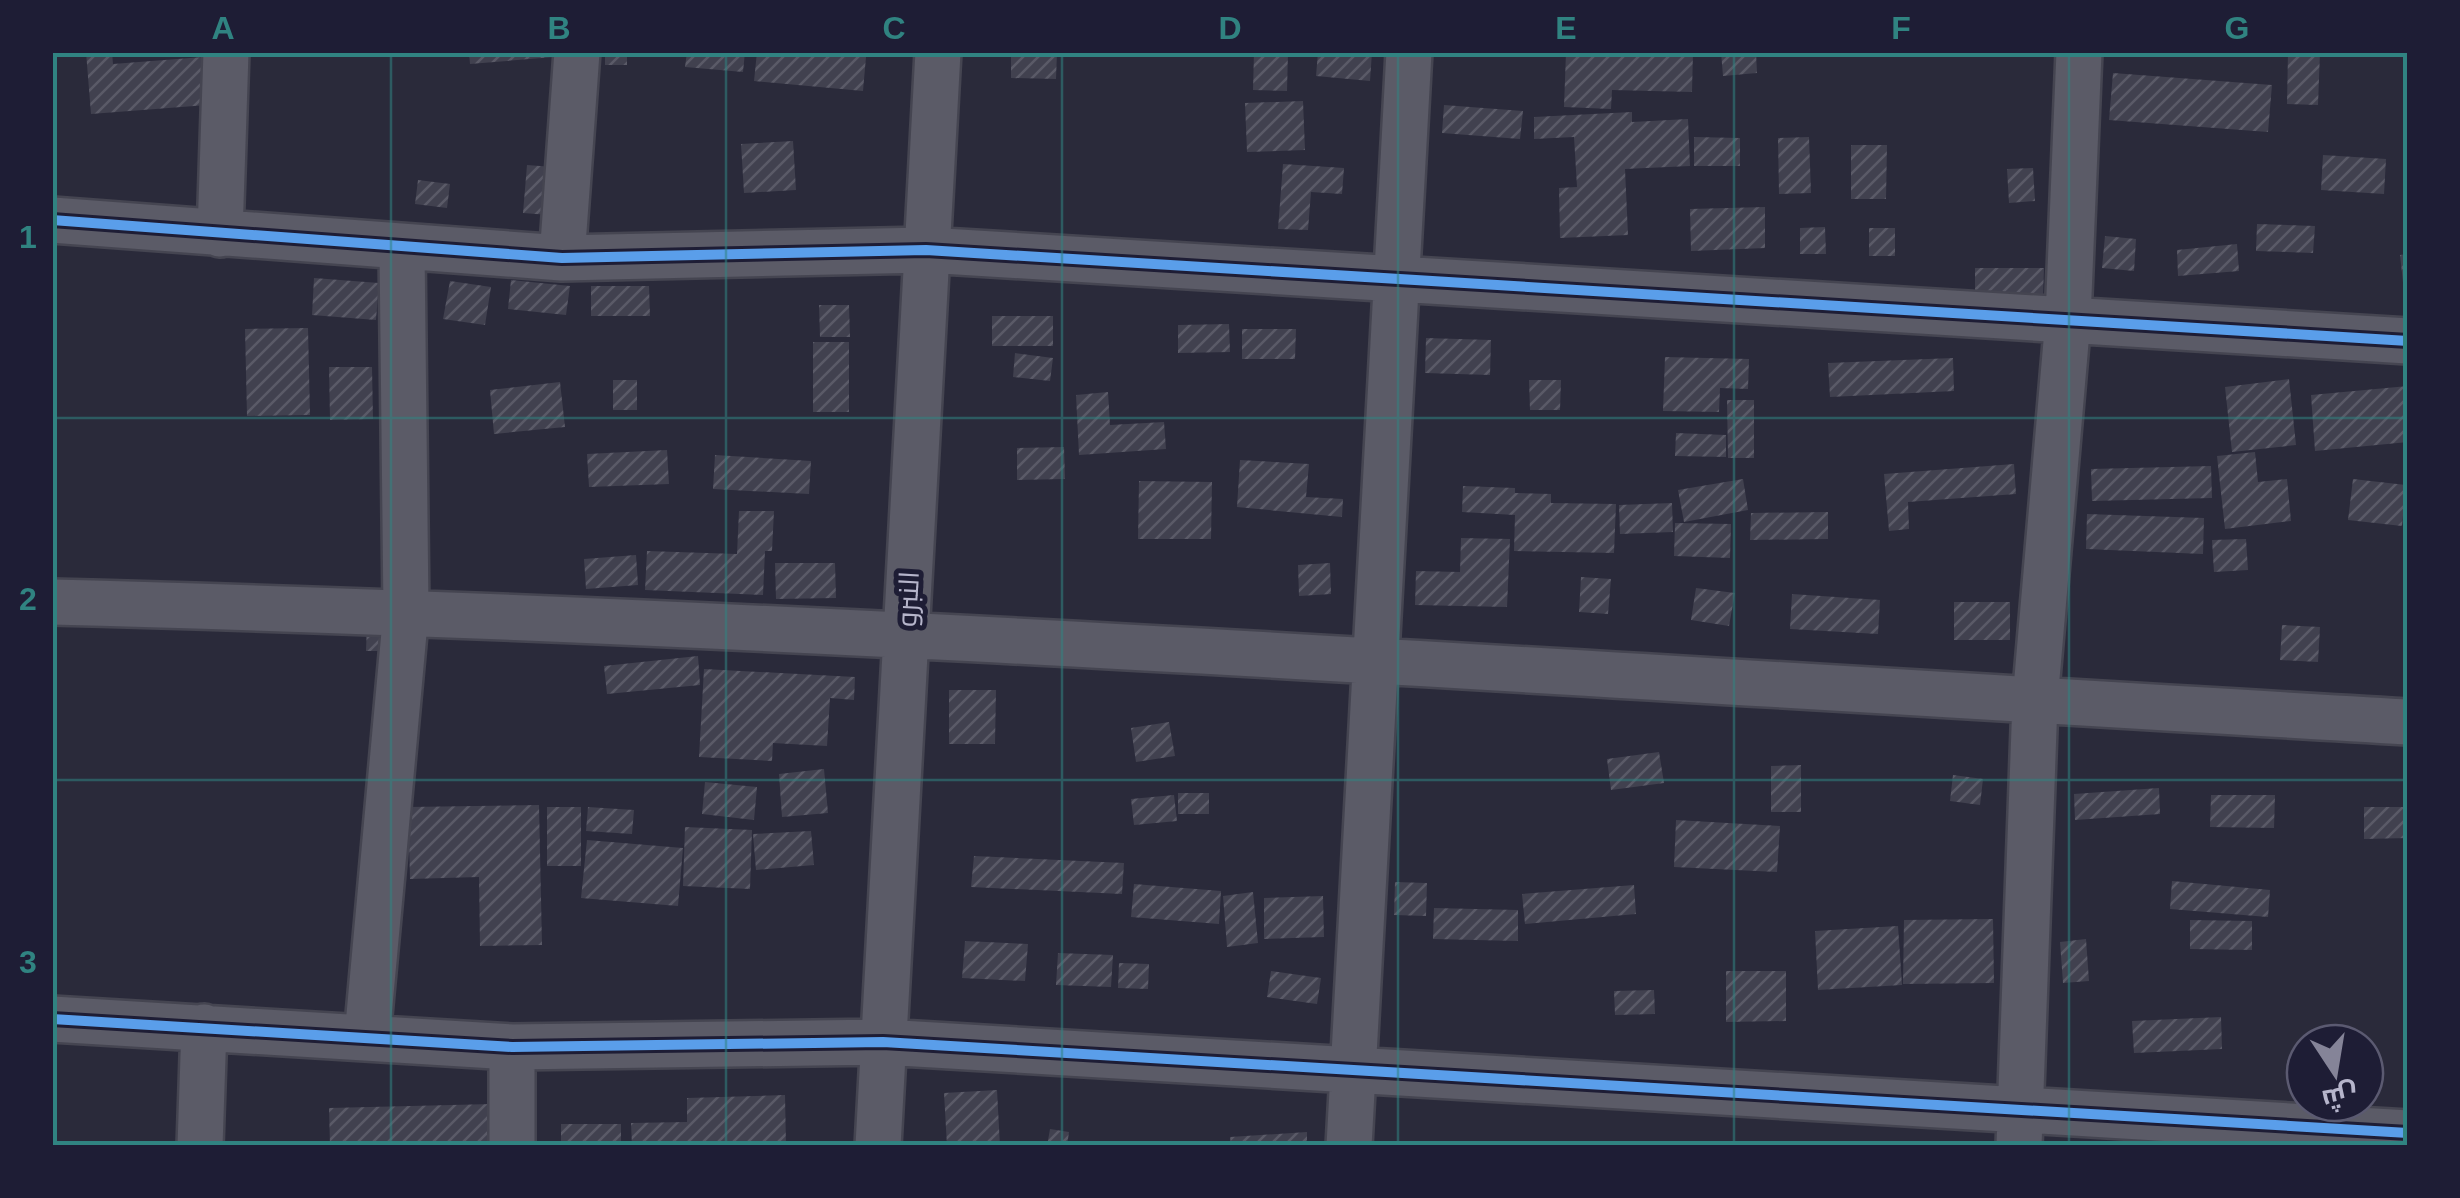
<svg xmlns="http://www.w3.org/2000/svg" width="2460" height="1198" font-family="Arial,Cairo,sans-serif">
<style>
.building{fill:url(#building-hatch)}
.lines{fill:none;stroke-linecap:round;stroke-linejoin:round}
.minor-casing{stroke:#454551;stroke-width:50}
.minor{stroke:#5b5b67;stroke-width:45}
.cycleway-casing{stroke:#1e1d35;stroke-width:16}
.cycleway{stroke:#5a9eea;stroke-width:10}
.grid{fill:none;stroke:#308381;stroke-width:2.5;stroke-opacity:0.55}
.labels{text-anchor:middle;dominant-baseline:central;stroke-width:10;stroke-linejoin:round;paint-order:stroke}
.street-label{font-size:28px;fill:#b6b5cb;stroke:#1e1d35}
.neatline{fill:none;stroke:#308381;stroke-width:4}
.grid-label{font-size:32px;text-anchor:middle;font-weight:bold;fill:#308381}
</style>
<defs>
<pattern id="building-hatch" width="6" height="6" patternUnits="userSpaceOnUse" patternTransform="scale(2.5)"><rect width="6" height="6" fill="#41414f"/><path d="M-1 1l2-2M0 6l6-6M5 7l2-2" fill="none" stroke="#5a5a67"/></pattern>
</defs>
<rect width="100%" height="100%" fill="#2a2a3a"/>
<path class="building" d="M 86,52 L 112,52 L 113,64 L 216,56 L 220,104 L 91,114 Z
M 469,52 L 554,52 L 554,57 L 470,64 Z
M 605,52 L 627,52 L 627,65 L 605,65 Z
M 687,52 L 745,52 L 743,72 L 685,67 Z
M 757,52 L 816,52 L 866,57 L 863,91 L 754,81 Z
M 1011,52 L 1057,52 L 1056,79 L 1011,78 Z
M 1254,52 L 1288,52 L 1287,91 L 1253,90 Z
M 1318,52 L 1372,52 L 1370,81 L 1316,76 Z
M 1566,52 L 1693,52 L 1692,92 L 1612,90 L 1611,109 L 1564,107 Z
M 1721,52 L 1756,52 L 1757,73 L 1723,76 Z
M 2288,52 L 2320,52 L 2318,105 L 2287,104 Z
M 2113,73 L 2272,85 L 2268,132 L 2109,120 Z
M 1303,101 L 1305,150 L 1247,152 L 1245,103 Z
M 1444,105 L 1523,111 L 1520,139 L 1442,133 Z
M 1632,112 L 1632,122 L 1688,119 L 1690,166 L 1625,169 L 1628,235 L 1560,238 L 1559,188 L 1577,187 L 1574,137 L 1534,139 L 1534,117 Z
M 1694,137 L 1740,138 L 1740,166 L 1694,166 Z
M 1809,137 L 1811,193 L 1779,194 L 1778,138 Z
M 793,141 L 796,190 L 744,193 L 741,144 Z
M 1851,145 L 1887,145 L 1886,199 L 1851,199 Z
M 2323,155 L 2386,159 L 2384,194 L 2321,190 Z
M 1283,164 L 1344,168 L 1342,194 L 1311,192 L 1308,230 L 1278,229 Z
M 527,165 L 553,167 L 549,215 L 523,213 Z
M 2033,168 L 2035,201 L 2009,203 L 2007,169 Z
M 418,180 L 450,184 L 447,208 L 415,204 Z
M 1765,207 L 1765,248 L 1691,251 L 1690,209 Z
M 2257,224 L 2315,226 L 2313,253 L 2256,251 Z
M 1825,227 L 1826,254 L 1800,254 L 1800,228 Z
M 1869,228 L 1895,228 L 1895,256 L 1869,256 Z
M 2105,236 L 2136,239 L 2134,271 L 2102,268 Z
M 2237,244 L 2239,271 L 2178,276 L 2177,250 Z
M 2408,254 L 2408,290 L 2404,291 L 2400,255 Z
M 1975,268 L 2044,268 L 2043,297 L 1975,297 Z
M 314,278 L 379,283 L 376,320 L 312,315 Z
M 511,280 L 570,286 L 566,315 L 508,309 Z
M 450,281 L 491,287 L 485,325 L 443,319 Z
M 591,286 L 649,286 L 650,316 L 591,316 Z
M 819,305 L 849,305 L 850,337 L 820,337 Z
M 992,316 L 1053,316 L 1053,346 L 992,346 Z
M 1229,324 L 1230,352 L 1178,353 L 1178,325 Z
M 308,328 L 310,415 L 247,416 L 245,329 Z
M 1242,329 L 1296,329 L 1295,359 L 1242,359 Z
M 1426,338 L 1491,340 L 1490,375 L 1425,373 Z
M 813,342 L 849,342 L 849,412 L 813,412 Z
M 1015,353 L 1053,358 L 1050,381 L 1013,377 Z
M 1665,357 L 1749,359 L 1748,389 L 1720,388 L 1719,412 L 1663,411 Z
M 1953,358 L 1954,391 L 1830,397 L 1828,363 Z
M 329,367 L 372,367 L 373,419 L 330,420 Z
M 2289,379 L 2296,445 L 2232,452 L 2225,387 Z
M 613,380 L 637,380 L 637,410 L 613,410 Z
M 1529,380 L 1561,380 L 1560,410 L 1530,410 Z
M 560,382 L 565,427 L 494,434 L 490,390 Z
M 2408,386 L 2408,442 L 2315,451 L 2311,395 Z
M 1108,392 L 1110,425 L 1164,422 L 1166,449 L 1079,455 L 1076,395 Z
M 1727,400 L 1754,400 L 1754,458 L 1728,458 Z
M 1676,433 L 1726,435 L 1726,457 L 1675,456 Z
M 1064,447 L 1065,479 L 1017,480 L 1017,448 Z
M 667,450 L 669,484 L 589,487 L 587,454 Z
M 2255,452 L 2258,482 L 2287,479 L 2291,521 L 2225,529 L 2217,456 Z
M 715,455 L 811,461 L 809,494 L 713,489 Z
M 1240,460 L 1309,464 L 1306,497 L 1343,499 L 1342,517 L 1237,507 Z
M 2014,464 L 2016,494 L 1908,502 L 1909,529 L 1889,531 L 1884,474 Z
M 2211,466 L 2212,498 L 2092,501 L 2091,469 Z
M 1743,479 L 1748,510 L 1684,522 L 1678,490 Z
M 2353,479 L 2406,485 L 2402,526 L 2348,520 Z
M 1139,481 L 1212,482 L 1211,539 L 1138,539 Z
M 1463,486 L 1515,488 L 1515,493 L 1551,494 L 1551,503 L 1616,504 L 1614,553 L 1514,551 L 1515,515 L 1462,512 Z
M 1672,503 L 1673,532 L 1620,534 L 1619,505 Z
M 739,511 L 774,511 L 772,551 L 765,551 L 763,595 L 645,590 L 647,551 L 737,554 Z
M 1828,512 L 1828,539 L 1750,540 L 1751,513 Z
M 2087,514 L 2204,518 L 2203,554 L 2086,549 Z
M 1675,523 L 1731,524 L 1730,558 L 1674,556 Z
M 1461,538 L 1510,539 L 1507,607 L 1415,605 L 1416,571 L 1460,572 Z
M 2246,539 L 2248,570 L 2214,572 L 2212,540 Z
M 636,555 L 638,585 L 586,589 L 584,559 Z
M 775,563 L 835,563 L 836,598 L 776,599 Z
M 1330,563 L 1331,594 L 1299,596 L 1298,565 Z
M 1581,577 L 1611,579 L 1608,614 L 1579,612 Z
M 1696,588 L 1735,593 L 1729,626 L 1691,620 Z
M 1792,594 L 1880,600 L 1878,634 L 1790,629 Z
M 1954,602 L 2010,602 L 2010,640 L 1954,640 Z
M 367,622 L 391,623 L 391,651 L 366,651 Z
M 2282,625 L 2320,627 L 2318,662 L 2280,660 Z
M 698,656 L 700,685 L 607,694 L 604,666 Z
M 704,669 L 855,677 L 854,700 L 830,698 L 827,746 L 773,743 L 772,761 L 699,757 Z
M 949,690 L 996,690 L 995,744 L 949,744 Z
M 1169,722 L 1175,756 L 1136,762 L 1131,728 Z
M 1659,752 L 1664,783 L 1611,790 L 1607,759 Z
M 1801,765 L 1801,812 L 1771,812 L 1771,766 Z
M 824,769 L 828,813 L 782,817 L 779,774 Z
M 1953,775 L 1983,779 L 1980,805 L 1950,801 Z
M 705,782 L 757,787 L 754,820 L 702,814 Z
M 2159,788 L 2160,814 L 2075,820 L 2074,794 Z
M 1178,793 L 1209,793 L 1209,814 L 1178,814 Z
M 1174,795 L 1177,821 L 1134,825 L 1131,799 Z
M 2211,795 L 2275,795 L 2274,828 L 2210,827 Z
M 539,805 L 542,945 L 480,946 L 479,877 L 410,879 L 408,807 Z
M 547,807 L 581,807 L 581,866 L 547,866 Z
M 588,807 L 634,810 L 632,834 L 586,831 Z
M 2364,807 L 2408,807 L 2408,838 L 2364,839 Z
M 1676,820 L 1780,826 L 1777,872 L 1674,867 Z
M 685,827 L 752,830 L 750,889 L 683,886 Z
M 811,831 L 814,865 L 756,870 L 753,834 Z
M 587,840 L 683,848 L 678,906 L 581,898 Z
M 974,856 L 1124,863 L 1122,894 L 971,887 Z
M 2172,881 L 2270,890 L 2268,917 L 2170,909 Z
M 1395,882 L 1427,883 L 1426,916 L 1394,915 Z
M 1134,884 L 1221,891 L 1219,924 L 1131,917 Z
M 1634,885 L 1636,914 L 1525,924 L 1522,894 Z
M 1253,892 L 1258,943 L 1227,947 L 1223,896 Z
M 1323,896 L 1324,937 L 1264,939 L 1264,898 Z
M 1434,908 L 1518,910 L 1518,941 L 1433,939 Z
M 1993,919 L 1994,983 L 1903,984 L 1904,920 Z
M 2190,920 L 2252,921 L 2252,950 L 2190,949 Z
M 1898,926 L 1902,985 L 1818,990 L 1815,931 Z
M 2086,939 L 2089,981 L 2063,983 L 2060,942 Z
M 965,941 L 1028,944 L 1025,981 L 962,978 Z
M 1058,953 L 1113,955 L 1111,987 L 1056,985 Z
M 1119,963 L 1149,964 L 1148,989 L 1118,988 Z
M 1271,971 L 1321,978 L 1317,1004 L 1267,997 Z
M 1726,971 L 1786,971 L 1786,1021 L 1726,1022 Z
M 1654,990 L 1655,1014 L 1615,1015 L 1614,991 Z
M 2221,1017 L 2222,1049 L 2134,1053 L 2132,1021 Z
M 997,1090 L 1000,1146 L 947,1146 L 944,1093 Z
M 785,1095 L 786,1146 L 632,1146 L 631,1123 L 687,1122 L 687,1098 Z
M 492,1104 L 493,1146 L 330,1146 L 329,1108 Z
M 561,1124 L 621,1124 L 621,1146 L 561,1146 Z
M 1050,1129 L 1069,1132 L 1067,1146 L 1047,1146 Z
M 1307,1132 L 1307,1146 L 1231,1146 L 1230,1137 Z"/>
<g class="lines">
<defs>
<path id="minor" d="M 52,220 L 562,258 L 926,250 L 2408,341
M 220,234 L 226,52
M 562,258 L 577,52
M 52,602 C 838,622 1623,677 2408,722
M 52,1019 L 512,1047 L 883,1042 L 2408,1133
M 367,1037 L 406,611 L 402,248
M 200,1146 L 204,1027
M 512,1146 L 512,1047
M 878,1146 L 938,52
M 1349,1146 L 1409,52
M 2019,1146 L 2035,701 L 2068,319 L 2079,52"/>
</defs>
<use href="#minor" class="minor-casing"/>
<use href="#minor" class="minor"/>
<defs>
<path id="cycleway" d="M 52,220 L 562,258 L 926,250 L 2408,341
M 52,1019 L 512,1047 L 883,1042 L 2408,1133"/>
</defs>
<use href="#cycleway" class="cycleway-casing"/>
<use href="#cycleway" class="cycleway"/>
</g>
<path class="grid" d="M 391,52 L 391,1146M 726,52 L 726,1146M 1062,52 L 1062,1146M 1398,52 L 1398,1146M 1734,52 L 1734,1146M 2069,52 L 2069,1146M 52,418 L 2408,418M 52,780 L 2408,780"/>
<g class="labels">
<g class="street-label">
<text transform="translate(908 599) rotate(-87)">النبرو</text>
</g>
</g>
<rect width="2460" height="1198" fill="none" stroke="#1e1d35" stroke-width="110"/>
<g transform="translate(2335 1073) rotate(168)"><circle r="48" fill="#1e1d35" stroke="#5b5a71" stroke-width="2.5"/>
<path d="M0-8L18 38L0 25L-18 38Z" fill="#858498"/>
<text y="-15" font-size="28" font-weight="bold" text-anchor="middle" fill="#b6b5cb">ش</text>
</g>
<rect x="55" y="55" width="2350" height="1088" class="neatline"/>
<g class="grid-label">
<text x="223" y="39">A</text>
<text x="559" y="39">B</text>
<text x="894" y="39">C</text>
<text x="1230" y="39">D</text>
<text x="1566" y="39">E</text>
<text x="1901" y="39">F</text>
<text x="2237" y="39">G</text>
<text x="28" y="248">1</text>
<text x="28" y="610">2</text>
<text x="28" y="973">3</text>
</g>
</svg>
